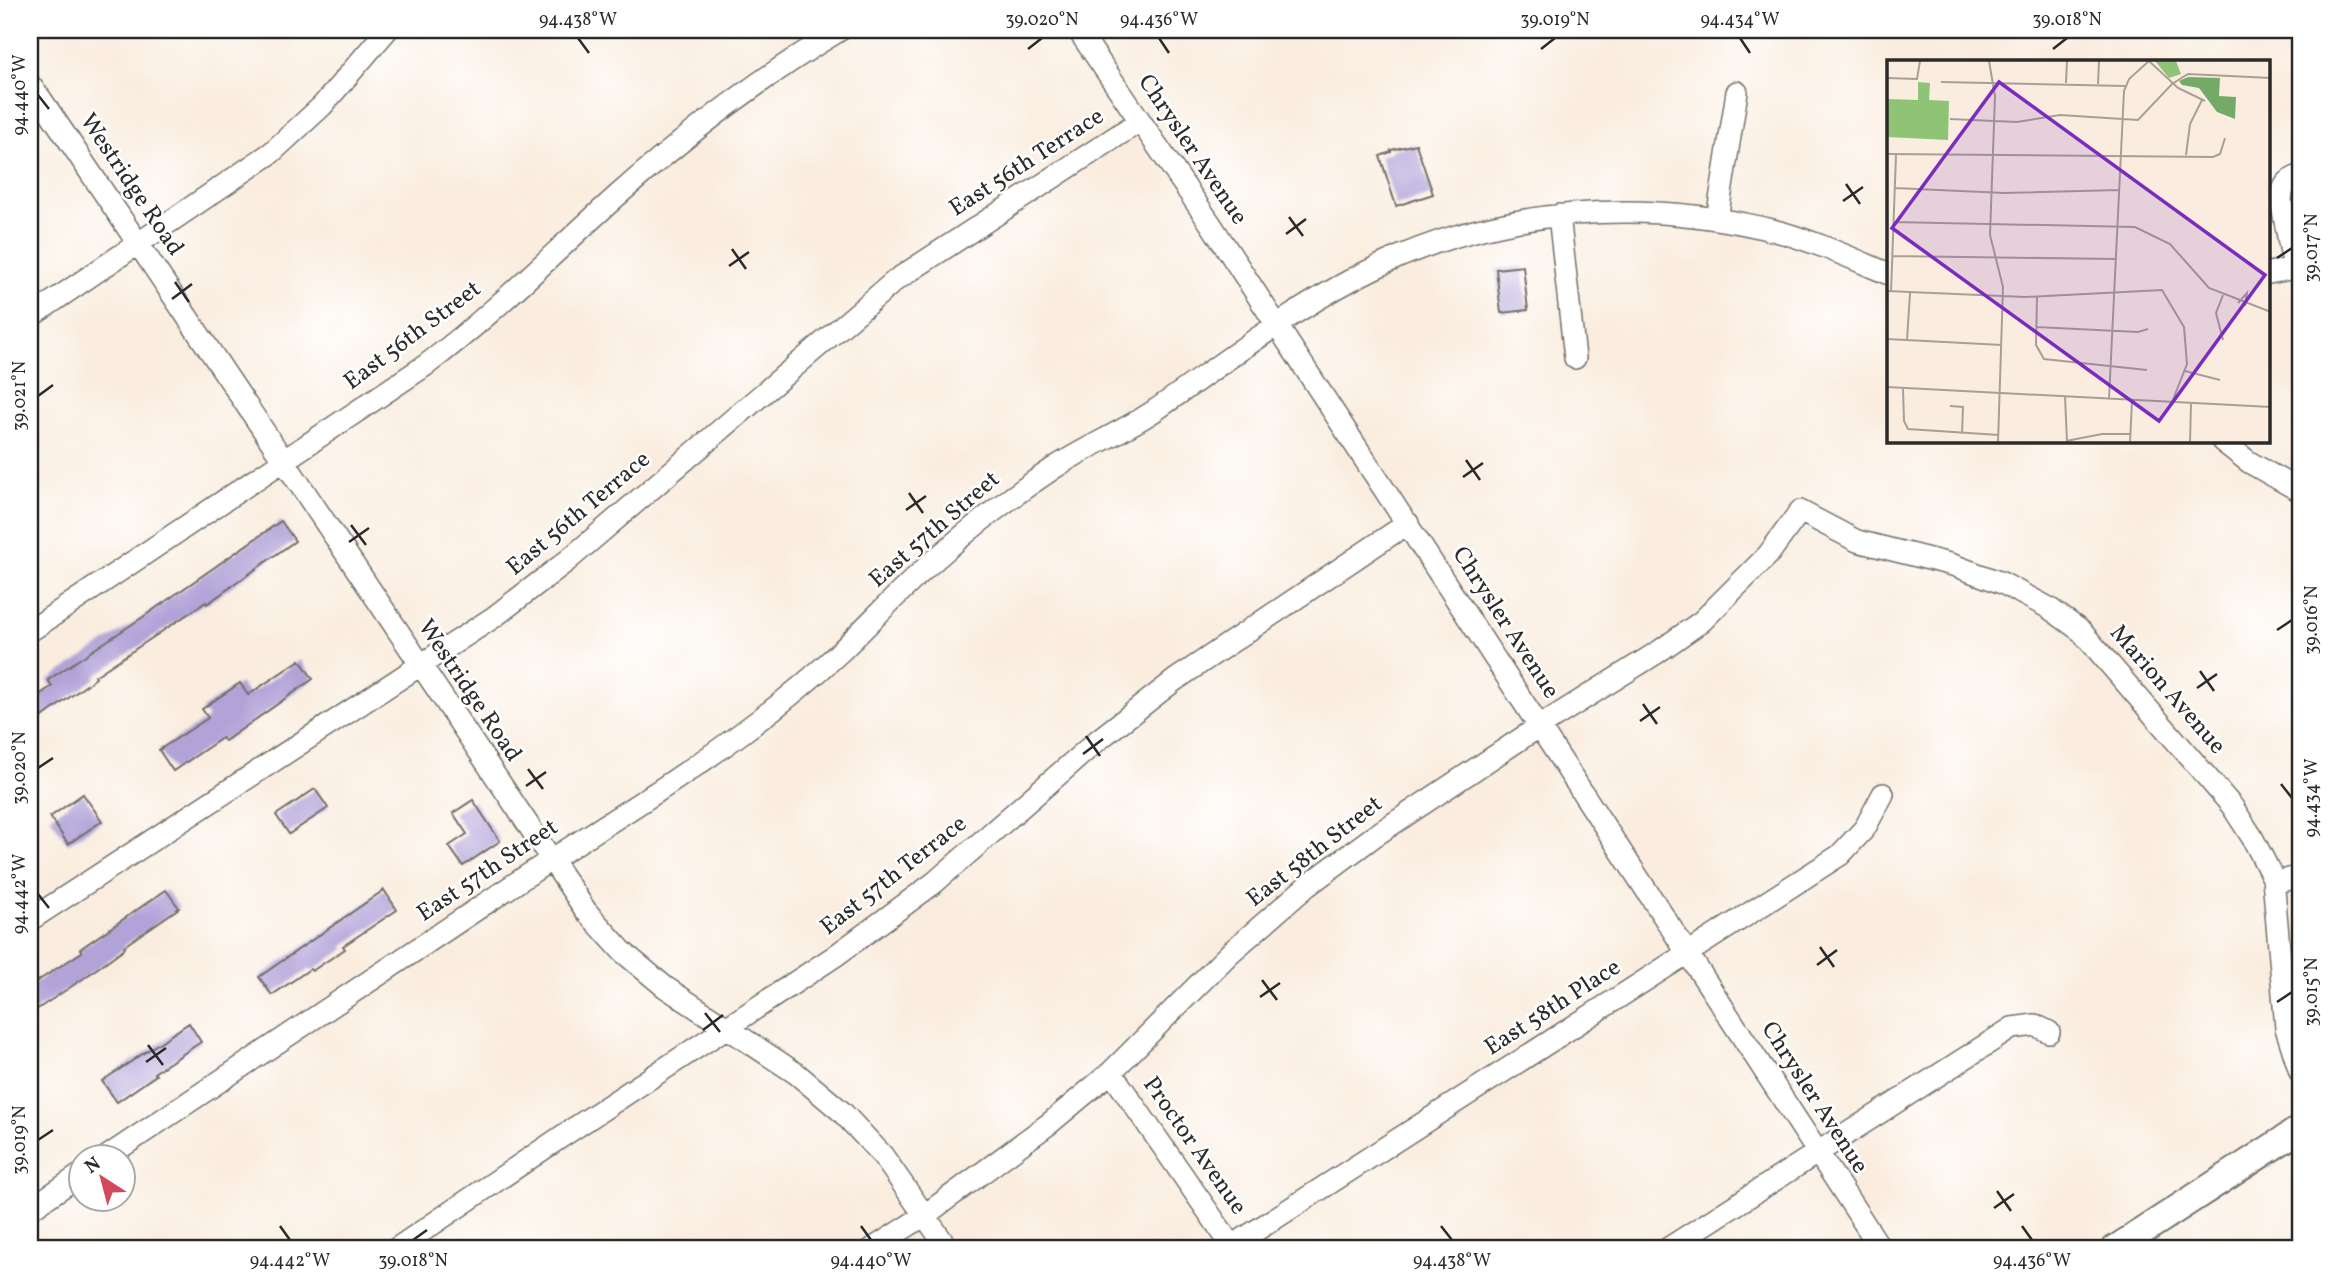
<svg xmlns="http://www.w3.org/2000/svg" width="2330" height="1279" font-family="Vollkorn,serif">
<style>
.building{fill:#b1a3d8}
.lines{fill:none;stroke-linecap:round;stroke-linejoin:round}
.minor-casing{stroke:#736f6a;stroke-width:24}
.tertiary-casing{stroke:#736f6a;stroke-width:30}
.minor{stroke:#fff;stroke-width:21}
.tertiary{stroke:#fff;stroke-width:26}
.ticks{fill:none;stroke:#2b2b2b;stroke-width:2.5}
.labels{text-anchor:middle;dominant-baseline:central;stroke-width:5;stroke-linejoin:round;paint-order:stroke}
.street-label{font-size:24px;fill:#2b2b2b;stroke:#fff}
.inset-road{fill:none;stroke:#a79f97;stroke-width:2}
.view{fill:#7b2cbf;fill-opacity:0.15;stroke:#7b2cbf;stroke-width:3.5}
.inset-edge{fill:none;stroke:#2b2b2b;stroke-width:3.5}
.neatline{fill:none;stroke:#2b2b2b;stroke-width:2.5}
.ticks-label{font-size:18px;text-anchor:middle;fill:#2b2b2b}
</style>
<rect width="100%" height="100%" fill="#fff"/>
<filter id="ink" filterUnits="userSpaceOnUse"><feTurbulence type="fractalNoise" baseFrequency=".0143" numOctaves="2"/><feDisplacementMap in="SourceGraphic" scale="14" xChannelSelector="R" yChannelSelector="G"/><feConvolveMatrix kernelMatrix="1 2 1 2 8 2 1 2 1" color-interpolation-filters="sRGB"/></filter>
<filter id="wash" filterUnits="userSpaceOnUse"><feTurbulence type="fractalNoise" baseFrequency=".00686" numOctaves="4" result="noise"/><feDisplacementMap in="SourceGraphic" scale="28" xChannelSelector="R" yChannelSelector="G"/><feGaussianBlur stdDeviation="1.57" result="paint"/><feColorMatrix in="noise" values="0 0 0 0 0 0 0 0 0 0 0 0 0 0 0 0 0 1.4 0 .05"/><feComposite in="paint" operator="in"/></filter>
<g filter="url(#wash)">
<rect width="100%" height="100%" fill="#faeddf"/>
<g id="blocks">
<path class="building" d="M 1416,144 L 1433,194 L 1396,206 L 1380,156 L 1391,152 L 1391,150 Z
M 1523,266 L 1528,310 L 1501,313 L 1496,269 Z
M 281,521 L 295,541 L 207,604 L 206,602 L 95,676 L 96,678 L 30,726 L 30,690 L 35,698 L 52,686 L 48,680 L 143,617 Z
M 300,660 L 313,679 L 225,741 L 222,738 L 173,771 L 159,750 L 208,718 L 202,709 L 240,683 L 248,695 Z
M 315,789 L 328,808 L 289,834 L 276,815 Z
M 83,794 L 102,821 L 68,844 L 50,817 Z
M 473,800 L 500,841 L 463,866 L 449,846 L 467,834 L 453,813 Z
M 166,890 L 179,908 L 124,946 L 125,948 L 84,978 L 30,1014 L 30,986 L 82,952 L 80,949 Z
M 384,890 L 397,910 L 343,946 L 345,949 L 312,971 L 310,969 L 272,995 L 259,977 Z
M 189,1023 L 201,1042 L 154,1073 L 156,1075 L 117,1102 L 102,1081 Z"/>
</g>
</g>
<g filter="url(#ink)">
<use href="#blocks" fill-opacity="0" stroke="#736f6a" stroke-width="2"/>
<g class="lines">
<defs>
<path id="minor" d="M 1078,30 L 1212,226 L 1881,1249
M 30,85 L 41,99 L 586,911 L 623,952 L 665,987 L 797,1074 L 842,1112 L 883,1156 L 948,1249
M 1559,215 L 1575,358
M 1717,219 L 1737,92
M 2294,268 L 2281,200 C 2282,187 2287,179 2300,176
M 2269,273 L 2300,267
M 30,317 L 271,153 L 322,106 L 387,30
M 2222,441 L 2249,462 L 2300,491
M 30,631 L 426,365 C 495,313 554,252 618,195 C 687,134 760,78 840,30
M 2273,878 L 2282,881 L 2300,876
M 30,920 L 494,617 L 567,561 L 896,280 L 1140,121
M 1111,1072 L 1234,1249
M 108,1156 C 250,1061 392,966 534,871 C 604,825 676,782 743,732 C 777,707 810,680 840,652 C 873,620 903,587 938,557 C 974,525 1013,495 1054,468 C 1086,447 1122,432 1154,411 C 1228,360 1301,302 1383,264 C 1503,208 1643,198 1772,230 C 1812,240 1851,258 1889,274
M 30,1209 L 80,1175
M 1232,1246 L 1840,855 L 1865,828 L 1883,794
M 396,1249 L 564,1135 L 835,956 L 934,883 L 1098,740 L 1175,680 L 1408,523
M 872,1249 L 925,1215 L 1050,1123 L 1111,1072 L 1230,953 L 1307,886 L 1373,837 L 1540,726 L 1658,652 L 1702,621 L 1768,555 L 1800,511 L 1857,541 L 1953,565 L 2002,583 L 2049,608 L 2081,631 L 2232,806 L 2252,837 L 2273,878 L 2286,1028 L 2300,1072
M 1667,1249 L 2012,1028 L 2035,1025 L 2049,1032"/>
<path id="tertiary" d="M 2115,1249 L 2300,1129"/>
</defs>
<use href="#minor" class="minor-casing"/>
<use href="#tertiary" class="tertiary-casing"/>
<use href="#minor" class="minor"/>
<use href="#tertiary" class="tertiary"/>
</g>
</g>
<path class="ticks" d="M 578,38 L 589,53M 1159,38 L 1169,53M 1740,38 L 1750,53M 1028,49 L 1042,38M 1541,49 L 1555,38M 2053,49 L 2067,38M 38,95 L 49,109M 1846,184 L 1860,204M 1843,201 L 1863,187M 1289,217 L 1303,236M 1286,234 L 1306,219M 732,249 L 746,269M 2277,258 L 2292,248M 729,266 L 749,252M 175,282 L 189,302M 172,299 L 192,284M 38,396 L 53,385M 1466,460 L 1480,480M 1463,477 L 1483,463M 909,493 L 923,513M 906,510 L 926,496M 351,525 L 366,545M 349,542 L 369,528M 2277,630 L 2292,620M 2200,671 L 2214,691M 2197,688 L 2217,674M 1643,704 L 1657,724M 1640,721 L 1660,707M 1086,736 L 1100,756M 1083,754 L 1103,739M 38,768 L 53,758M 528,769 L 543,789M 2281,784 L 2292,798M 526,786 L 546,772M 38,894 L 49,908M 1820,947 L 1834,967M 1817,965 L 1837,950M 1262,980 L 1277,1000M 1260,997 L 1280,983M 2277,1002 L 2292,992M 705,1013 L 720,1032M 703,1030 L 723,1015M 148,1045 L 163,1065M 146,1062 L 166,1048M 38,1140 L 53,1130M 1997,1191 L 2011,1211M 1994,1208 L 2014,1194M 280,1226 L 290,1240M 861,1226 L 871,1240M 1441,1226 L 1452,1240M 2022,1226 L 2032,1240M 413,1240 L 427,1230"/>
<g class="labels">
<g class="street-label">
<text transform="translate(1192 150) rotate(56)">Chrysler Avenue</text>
<text transform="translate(1027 163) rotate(-33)">East 56th Terrace</text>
<text transform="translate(131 185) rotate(56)">Westridge Road</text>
<text transform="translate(413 336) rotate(-37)">East 56th Street</text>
<text transform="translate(579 514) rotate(-40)">East 56th Terrace</text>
<text transform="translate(935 530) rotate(-41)">East 57th Street</text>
<text transform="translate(1505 623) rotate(57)">Chrysler Avenue</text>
<text transform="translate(2167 690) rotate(49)">Marion Avenue</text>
<text transform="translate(469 691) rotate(56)">Westridge Road</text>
<text transform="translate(1315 852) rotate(-38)">East 58th Street</text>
<text transform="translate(488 871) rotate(-34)">East 57th Street</text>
<text transform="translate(894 876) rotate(-38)">East 57th Terrace</text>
<text transform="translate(1553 1008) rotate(-33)">East 58th Place</text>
<text transform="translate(1814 1098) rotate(57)">Chrysler Avenue</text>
<text transform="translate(1194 1146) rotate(55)">Proctor Avenue</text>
</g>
</g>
<g transform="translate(1887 60)">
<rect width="383" height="383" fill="#faeddf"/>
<path d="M 268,1 L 289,1 L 294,14 L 282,18 ZM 31,22 L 43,23 L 42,40 L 62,41 L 61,80 L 0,77 L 0,39 L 31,40 Z" fill="#8fc476"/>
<path d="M 301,17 L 333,18 L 332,36 L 349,37 L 348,59 L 330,52 L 312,28 L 295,25 L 292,21 Z" fill="#73aa67"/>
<path class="inset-road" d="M 102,1 L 108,36 L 103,175 L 116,227 L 111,383M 262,1 L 291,28 L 318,41M 0,18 L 30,19 L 33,1M 54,22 L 238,26M 179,23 L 180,1M 211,24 L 212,1M 63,59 L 130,62 L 173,55 L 251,60 L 285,24 L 301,14 L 384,18M 0,94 L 326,97 L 333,94 L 338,78M 299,95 L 303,64 L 315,40M 8,128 L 117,133 L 232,130M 6,162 L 248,167 L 283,184 L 322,228 L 384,252M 5,196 L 229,199M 0,231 L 138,237 L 275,230 L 297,267 L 300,304 L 285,342M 4,232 L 9,95M 150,237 L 149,285 L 157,299 L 260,310M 351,243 L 360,233 L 358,246M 149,267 L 251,272 L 261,269M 0,279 L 115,285M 20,280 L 23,233M 336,280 L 329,253 L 336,235M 298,311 L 333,320M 0,327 L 384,347M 16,328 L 17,361 L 21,369 L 112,375M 178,336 L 180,382M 222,339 L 237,31 L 242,19 L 262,1M 63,346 L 76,347 L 75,374M 179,381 L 215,374 L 244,374M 243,383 L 245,340M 303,383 L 304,343"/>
<path class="view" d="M 112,22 L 378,215 L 272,361 L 5,168 Z"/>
<rect width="383" height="383" class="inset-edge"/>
</g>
<rect width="2330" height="1279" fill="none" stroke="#fff" stroke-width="77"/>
<g transform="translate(102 1178) rotate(324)"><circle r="33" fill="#ffffff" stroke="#aaaaaa" stroke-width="2"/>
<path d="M0-5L12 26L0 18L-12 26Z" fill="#d1495b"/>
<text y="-10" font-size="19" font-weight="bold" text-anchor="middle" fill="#2b2b2b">N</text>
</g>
<rect x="38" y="38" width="2254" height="1202" class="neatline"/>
<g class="ticks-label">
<text x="578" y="25">94.438°W</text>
<text x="1042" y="25">39.020°N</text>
<text x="1159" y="25">94.436°W</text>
<text x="1555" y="25">39.019°N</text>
<text x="1740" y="25">94.434°W</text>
<text x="2067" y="25">39.018°N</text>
<text transform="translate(19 95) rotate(-90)" y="6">94.440°W</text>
<text transform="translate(2311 248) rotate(-90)" y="6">39.017°N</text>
<text transform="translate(19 396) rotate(-90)" y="6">39.021°N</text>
<text transform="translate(2311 620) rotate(-90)" y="6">39.016°N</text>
<text transform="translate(19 768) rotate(-90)" y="6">39.020°N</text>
<text transform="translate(2311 798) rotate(-90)" y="6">94.434°W</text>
<text transform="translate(19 894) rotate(-90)" y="6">94.442°W</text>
<text transform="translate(2311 992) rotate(-90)" y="6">39.015°N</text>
<text transform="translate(19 1140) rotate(-90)" y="6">39.019°N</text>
<text x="290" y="1266">94.442°W</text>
<text x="413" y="1266">39.018°N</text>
<text x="871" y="1266">94.440°W</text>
<text x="1452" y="1266">94.438°W</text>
<text x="2032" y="1266">94.436°W</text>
</g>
</svg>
